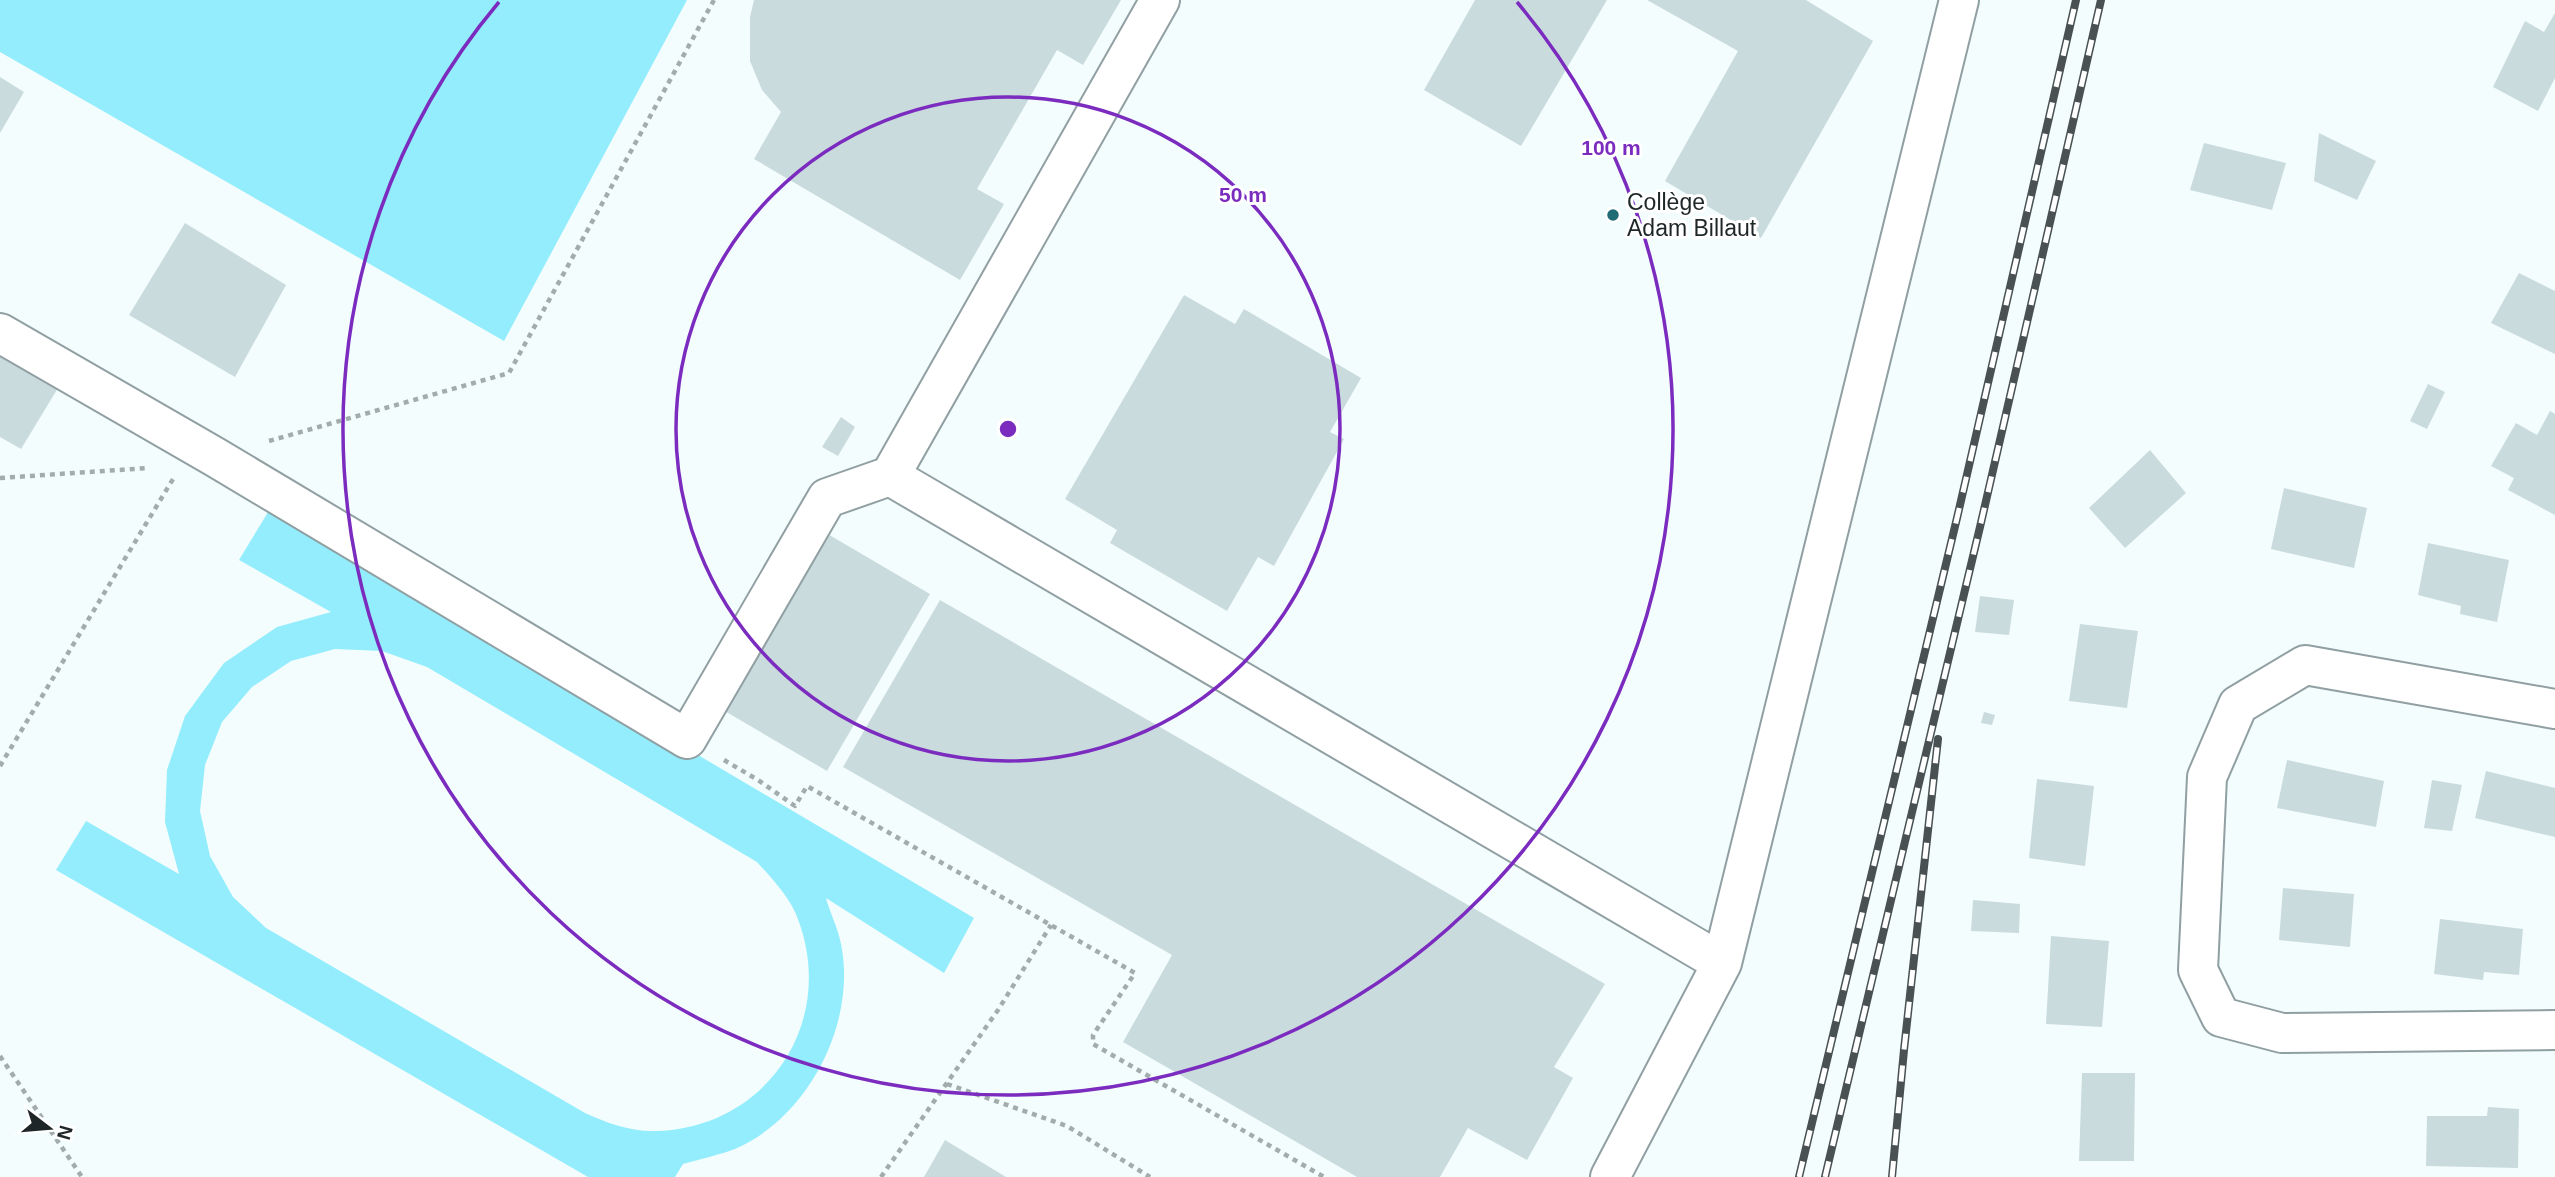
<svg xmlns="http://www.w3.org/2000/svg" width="2555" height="1177" font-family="Arial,sans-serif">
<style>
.green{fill:#94edfc;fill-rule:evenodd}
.building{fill:#cadbde}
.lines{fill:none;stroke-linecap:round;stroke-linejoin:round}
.minor-casing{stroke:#909fa2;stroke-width:42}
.path{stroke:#a3acad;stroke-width:4.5;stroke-dasharray:5 5;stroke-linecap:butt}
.minor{stroke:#fff;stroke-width:38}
.rail-casing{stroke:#495152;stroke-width:8}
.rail{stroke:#fff;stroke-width:5;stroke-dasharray:16;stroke-linecap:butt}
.ring{fill:none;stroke:#7b2cbf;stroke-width:3.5}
.poi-dot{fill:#216b75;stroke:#fff;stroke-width:2.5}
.labels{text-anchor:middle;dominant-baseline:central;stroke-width:6;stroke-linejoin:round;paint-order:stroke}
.poi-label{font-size:23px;fill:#1f2627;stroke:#fff;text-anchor:start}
.centre{fill:#7b2cbf;stroke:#fff;stroke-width:3.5}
.ring-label{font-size:21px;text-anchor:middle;font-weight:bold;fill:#7b2cbf;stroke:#fff;stroke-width:6;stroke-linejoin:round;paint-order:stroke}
</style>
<rect width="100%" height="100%" fill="#f3fdfe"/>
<path class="green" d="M 0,0 L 687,0 L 504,341 L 0,52 Z
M 273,504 L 974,918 L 944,973 L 826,898 C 830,913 838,928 841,944 C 857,1022 809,1117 735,1149 C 719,1155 700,1159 683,1164 L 675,1177 L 588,1177 L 56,870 L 86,821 L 179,874 L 165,822 L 167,770 L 185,716 L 224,663 L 277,627 L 331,612 L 239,560 ZM 335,649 L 382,651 L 427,667 L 757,862 C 773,880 791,898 799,922 C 836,1025 765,1128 656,1131 C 631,1132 607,1123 585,1113 L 266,928 L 233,897 L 210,856 L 200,811 L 205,765 L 222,722 L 252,687 L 291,661 Z"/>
<path class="building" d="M 754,0 L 1121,0 L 1083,65 L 1057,50 L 977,189 L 1004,204 L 960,280 L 754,159 L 781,112 L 762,90 L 750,61 L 750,17 Z
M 1475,0 L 1607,0 L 1521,146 L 1424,90 Z
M 1647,0 L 1806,0 L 1873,41 L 1761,238 L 1665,181 L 1738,51 Z
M 2555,13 L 2555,78 L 2538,111 L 2493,87 L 2525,21 L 2544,32 Z
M 0,77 L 24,92 L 0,133 Z
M 2319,133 L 2376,161 L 2357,200 L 2314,181 Z
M 2204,143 L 2286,163 L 2272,210 L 2190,190 Z
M 185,223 L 286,285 L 235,377 L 129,315 Z
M 2519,273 L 2555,291 L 2555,354 L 2491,323 Z
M 1184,295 L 1235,324 L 1244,309 L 1361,378 L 1330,432 L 1344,439 L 1274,566 L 1258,557 L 1227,611 L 1110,543 L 1117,530 L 1065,499 Z
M 0,353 L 58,388 L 21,449 L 0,437 Z
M 2428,384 L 2445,392 L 2427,429 L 2410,421 Z
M 2550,411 L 2555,414 L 2555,515 L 2508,490 L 2514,478 L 2491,466 L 2516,423 L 2537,435 Z
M 841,417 L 855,427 L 838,456 L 822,447 Z
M 2150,450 L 2186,493 L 2125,548 L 2089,508 Z
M 2284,488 L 2367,508 L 2354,568 L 2271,549 Z
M 826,533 L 930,594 L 827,771 L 723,710 Z
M 2428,543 L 2509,560 L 2497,622 L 2460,614 L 2461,606 L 2418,595 Z
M 1980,596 L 2014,600 L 2009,635 L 1975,632 Z
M 940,600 L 1605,984 L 1554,1067 L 1573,1078 L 1527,1160 L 1468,1128 L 1440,1177 L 1357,1177 L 1123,1042 L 1172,955 L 843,767 Z
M 2080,624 L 2138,631 L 2127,708 L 2069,701 Z
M 1984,712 L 1995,715 L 1992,725 L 1981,723 Z
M 2287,760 L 2384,781 L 2376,827 L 2277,808 Z
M 2486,771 L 2555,788 L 2555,837 L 2475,818 Z
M 2037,779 L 2094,786 L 2085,866 L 2029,858 Z
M 2432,780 L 2462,785 L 2452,831 L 2424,828 Z
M 2283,888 L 2354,894 L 2350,947 L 2279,940 Z
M 1973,900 L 2020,904 L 2019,933 L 1971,931 Z
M 2440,919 L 2523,929 L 2519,975 L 2484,972 L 2483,980 L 2434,974 Z
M 2051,936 L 2109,941 L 2102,1027 L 2046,1024 Z
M 2082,1073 L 2135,1073 L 2134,1161 L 2079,1161 Z
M 2488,1107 L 2519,1109 L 2518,1168 L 2426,1166 L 2427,1116 L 2487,1116 Z
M 945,1140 L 1006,1177 L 924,1177 Z"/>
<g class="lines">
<defs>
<path id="minor" d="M 0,333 L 215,457 L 687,739 L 827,498 L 890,476 L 1160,0
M 890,476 L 1722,963
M 2555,709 L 2305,665 L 2238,705 L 2207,777 L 2198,970 L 2221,1017 L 2282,1033 L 2555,1030
M 1610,1177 L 1722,963 L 1959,0"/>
</defs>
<use href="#minor" class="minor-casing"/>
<path class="path" d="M 269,441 L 509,373 L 714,0
M 0,478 L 148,468
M 724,760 L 758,780 L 795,806 L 807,786 L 1135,973 L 1093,1035 L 1093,1044 L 1324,1177
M 0,766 L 173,479
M 0,1056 L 82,1177
M 947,1084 L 1067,1126 L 1150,1177
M 881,1177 L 998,1010 L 1051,925"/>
<use href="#minor" class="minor"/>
<defs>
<path id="rail" d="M 1799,1177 L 1957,518 L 2076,0
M 1825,1177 L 1980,527 L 2101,0
M 1892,1177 L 1904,1050 L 1938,739"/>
</defs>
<use href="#rail" class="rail-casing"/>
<use href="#rail" class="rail"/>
</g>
<g class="ring">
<circle cx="1008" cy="429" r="332"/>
<path d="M1517 2A665 665 0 1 1 499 2"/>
</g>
<circle class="poi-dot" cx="1613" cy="215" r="7"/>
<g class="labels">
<g class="poi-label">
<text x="1627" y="202">Collège<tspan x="1627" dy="26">Adam Billaut</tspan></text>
</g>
</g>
<circle cx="1008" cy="429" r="10" class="centre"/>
<g class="ring-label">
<text x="1611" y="155">100 m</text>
<text x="1243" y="202">50 m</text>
</g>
<g transform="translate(49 1128) rotate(106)" stroke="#ffffff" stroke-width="5" paint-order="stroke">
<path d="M0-5L12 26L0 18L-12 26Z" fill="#1f2627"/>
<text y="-10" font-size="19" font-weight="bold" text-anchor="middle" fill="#1f2627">N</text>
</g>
</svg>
